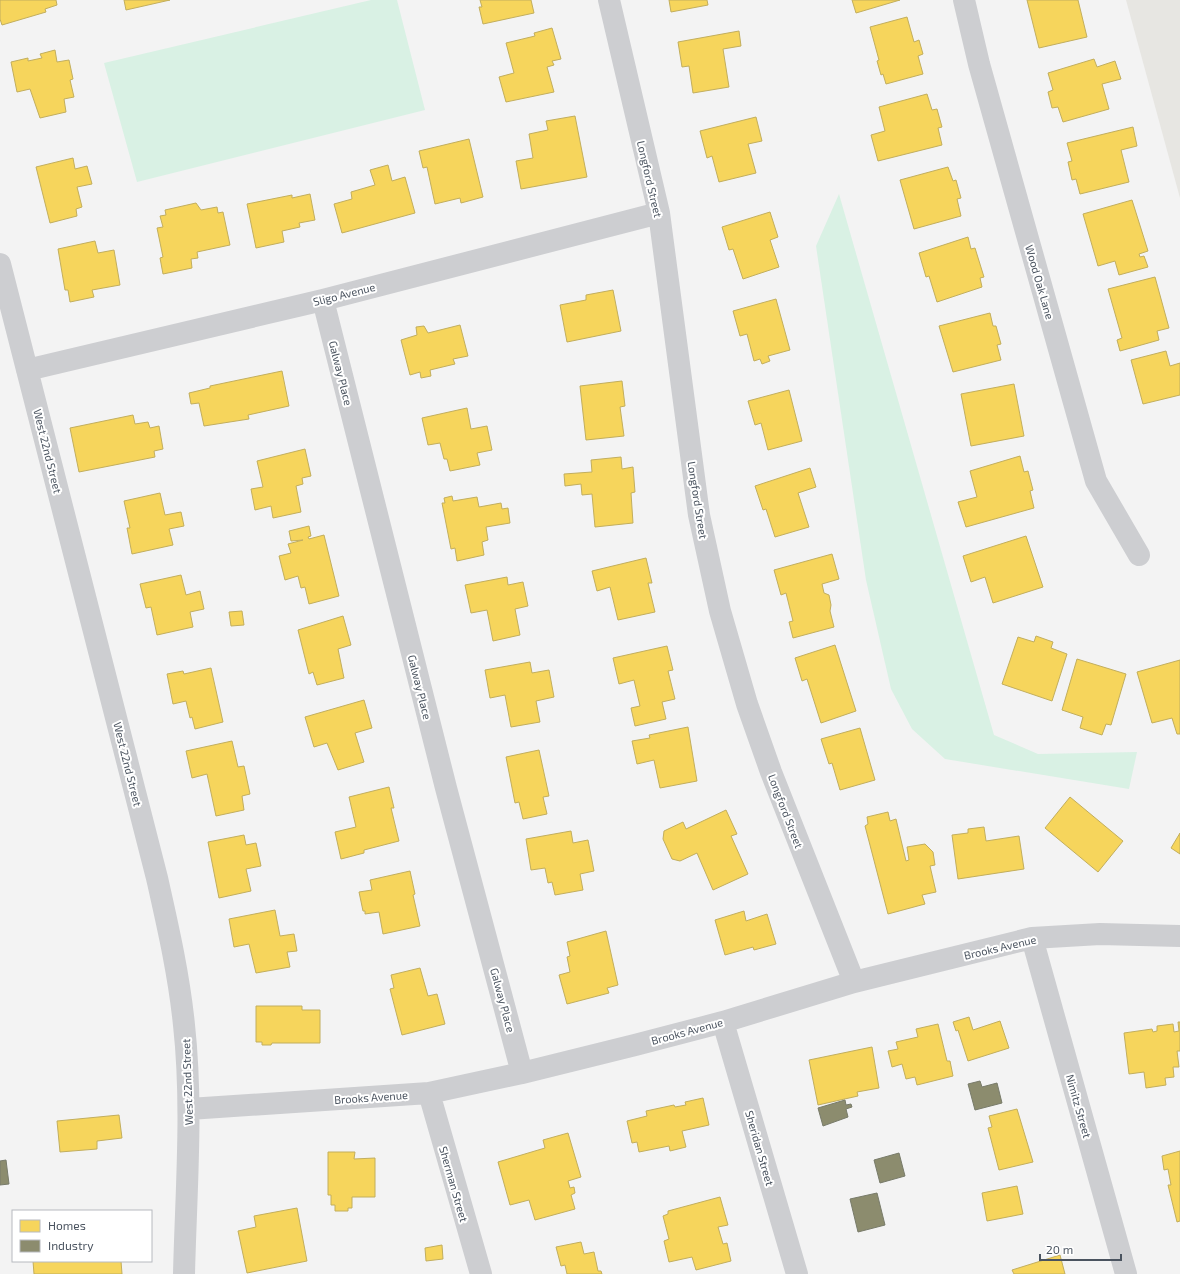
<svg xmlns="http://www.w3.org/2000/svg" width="1180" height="1274" font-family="'Exo 2',sans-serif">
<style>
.commercial{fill:#e7e6e2}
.green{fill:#d9f1e4}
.homes{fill:#f6d55c;stroke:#c2ae5d}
.industry{fill:#8c8c6e;stroke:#787b6a}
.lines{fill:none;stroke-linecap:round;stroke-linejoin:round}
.minor{stroke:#cdced1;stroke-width:22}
.labels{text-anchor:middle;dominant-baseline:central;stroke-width:4;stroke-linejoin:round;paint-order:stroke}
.street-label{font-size:11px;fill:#4a535f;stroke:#fff}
</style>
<rect width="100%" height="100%" fill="#f3f3f3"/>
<path class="commercial" d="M 1126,0 L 1180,0 L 1180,198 Z"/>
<path class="green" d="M 371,0 L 397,0 L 425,110 L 137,182 L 104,63 Z
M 839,194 L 994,735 L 1038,754 L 1137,752 L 1129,789 L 945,759 L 912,729 L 891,689 L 866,580 L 816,246 Z"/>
<path class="homes" d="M 0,0 L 56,0 L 57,5 L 45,9 L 46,12 L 2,25 L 0,19 Z
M 124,0 L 170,0 L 126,10 Z
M 480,0 L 531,0 L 534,13 L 483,24 L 479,7 L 482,7 Z
M 669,0 L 707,0 L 708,5 L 671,12 Z
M 852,0 L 900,0 L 856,13 Z
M 1027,0 L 1078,0 L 1087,37 L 1039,48 Z
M 907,17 L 914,42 L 919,40 L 923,54 L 918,56 L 923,74 L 886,84 L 883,74 L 881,75 L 877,61 L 879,60 L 870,27 Z
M 552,28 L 561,59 L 552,61 L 554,65 L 547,67 L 554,92 L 506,102 L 499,77 L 514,73 L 506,43 L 535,36 L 534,33 Z
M 739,31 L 741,46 L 723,49 L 729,87 L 693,93 L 689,66 L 682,67 L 678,42 Z
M 55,50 L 57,62 L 69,60 L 73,79 L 70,80 L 74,97 L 64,99 L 66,112 L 40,118 L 30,89 L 17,92 L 11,62 L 28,58 L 28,61 L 42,58 L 40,54 Z
M 1094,59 L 1097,67 L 1115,61 L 1121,79 L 1102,84 L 1109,109 L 1063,122 L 1058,107 L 1052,108 L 1048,92 L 1053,90 L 1048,73 Z
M 927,94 L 932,110 L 937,109 L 942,127 L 938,128 L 942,145 L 878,161 L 871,135 L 885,131 L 879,107 Z
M 575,116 L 587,177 L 521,189 L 516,161 L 533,158 L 529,134 L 548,130 L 546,121 Z
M 756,117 L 762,141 L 748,144 L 756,173 L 719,182 L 712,156 L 707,158 L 700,131 Z
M 1133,127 L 1137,146 L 1121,150 L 1129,182 L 1080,194 L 1076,179 L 1072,180 L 1068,162 L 1072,161 L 1067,143 Z
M 469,139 L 483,197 L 461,203 L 460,198 L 435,204 L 427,167 L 423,168 L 419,151 Z
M 73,158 L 75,169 L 87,166 L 92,184 L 77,187 L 82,207 L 76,209 L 77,216 L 50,223 L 36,167 Z
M 388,165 L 392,181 L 405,177 L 415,213 L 342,233 L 334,204 L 352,199 L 351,192 L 375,185 L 370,170 Z
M 948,167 L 953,181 L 956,180 L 961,198 L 957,199 L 961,216 L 914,229 L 900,180 Z
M 310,194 L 315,220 L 299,223 L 300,227 L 282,231 L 284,242 L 256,248 L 247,204 L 292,195 L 292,198 Z
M 1132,200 L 1148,251 L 1139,254 L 1140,257 L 1144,256 L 1148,267 L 1119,275 L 1115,261 L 1098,266 L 1083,214 Z
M 196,203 L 201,210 L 217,207 L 218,213 L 223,212 L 230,245 L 197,252 L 198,258 L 191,259 L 192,268 L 163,274 L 160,258 L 163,257 L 157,228 L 163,227 L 160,216 L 166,215 L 165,210 Z
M 770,212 L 778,237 L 770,240 L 779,267 L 743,279 L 733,249 L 729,250 L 722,227 Z
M 968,237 L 971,249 L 975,248 L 984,277 L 980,278 L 982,287 L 937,302 L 929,276 L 926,277 L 919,253 Z
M 95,241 L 98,253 L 114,250 L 120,285 L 92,290 L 94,297 L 70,302 L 68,290 L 65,290 L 58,249 Z
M 1155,277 L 1169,328 L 1157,331 L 1159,340 L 1120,351 L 1117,340 L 1122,338 L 1108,289 Z
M 613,290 L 621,331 L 567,342 L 560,305 L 586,300 L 586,295 Z
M 776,299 L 790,350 L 768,356 L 770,361 L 762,364 L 760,359 L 754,361 L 747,334 L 740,336 L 733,311 Z
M 990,313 L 993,326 L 996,326 L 1001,344 L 997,345 L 1001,360 L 953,372 L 939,326 Z
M 460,325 L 468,356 L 453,359 L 455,364 L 430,370 L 431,376 L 421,378 L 420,372 L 410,375 L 401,340 L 417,335 L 416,327 L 424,326 L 428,333 Z
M 1166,351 L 1170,366 L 1180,363 L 1180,395 L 1143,404 L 1131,360 Z
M 282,371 L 289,406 L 248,415 L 249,419 L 204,426 L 199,403 L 191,404 L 189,393 L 210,388 L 210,386 Z
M 622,381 L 625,406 L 620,407 L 624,436 L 586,440 L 580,386 Z
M 1014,384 L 1024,436 L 971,446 L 961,394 Z
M 789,390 L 802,441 L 768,450 L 761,423 L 755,425 L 748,401 Z
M 467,408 L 471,429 L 487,426 L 492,450 L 477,453 L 480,465 L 450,471 L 447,459 L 444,459 L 440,443 L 428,445 L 422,418 Z
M 133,415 L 135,424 L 148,422 L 150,428 L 159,426 L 163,449 L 154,451 L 155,457 L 79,472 L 70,428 Z
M 305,449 L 311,476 L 302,478 L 303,484 L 296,486 L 301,512 L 273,518 L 271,506 L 255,510 L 251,489 L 263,487 L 257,461 Z
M 1020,456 L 1024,472 L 1028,471 L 1033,490 L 1030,491 L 1034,508 L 966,527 L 958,502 L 977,497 L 970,471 Z
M 621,457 L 622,469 L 633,467 L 635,492 L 631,493 L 633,523 L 595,527 L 592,494 L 582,495 L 581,484 L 565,486 L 564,474 L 592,472 L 591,460 Z
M 810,468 L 816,487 L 798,493 L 809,527 L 775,537 L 766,509 L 763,510 L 755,486 Z
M 160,493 L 165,515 L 181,512 L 184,526 L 169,529 L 173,545 L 132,554 L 127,528 L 130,528 L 124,501 Z
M 452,496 L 453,501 L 477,497 L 479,507 L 501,503 L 502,509 L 508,508 L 510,523 L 486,527 L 488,540 L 482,542 L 484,555 L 457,561 L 455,548 L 451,549 L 442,503 L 445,503 L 444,498 Z
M 309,526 L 311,536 L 308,537 L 309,539 L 324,535 L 339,596 L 309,604 L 305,587 L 301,588 L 298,576 L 285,580 L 279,556 L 291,553 L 288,544 L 303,540 L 291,541 L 289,531 Z
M 1026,536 L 1043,587 L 993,603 L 985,577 L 971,582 L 963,556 Z
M 832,554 L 839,579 L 822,584 L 824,593 L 829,595 L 831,605 L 830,611 L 834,627 L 793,638 L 789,622 L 793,621 L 786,593 L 781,595 L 774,570 Z
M 646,558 L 652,583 L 648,583 L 655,612 L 618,620 L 610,587 L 597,591 L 592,571 Z
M 181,575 L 186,595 L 200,591 L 204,609 L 190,612 L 193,627 L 157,635 L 151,607 L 146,608 L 140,584 Z
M 507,577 L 508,585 L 523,582 L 528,606 L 515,609 L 520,635 L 493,641 L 487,610 L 471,613 L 465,585 Z
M 242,611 L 244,625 L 231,626 L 229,612 Z
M 343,616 L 351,645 L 338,649 L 344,678 L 317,685 L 313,672 L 309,674 L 298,630 Z
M 1036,636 L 1053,642 L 1051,648 L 1067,654 L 1052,701 L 1002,684 L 1018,637 L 1034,642 Z
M 835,645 L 856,711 L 821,723 L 807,679 L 802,681 L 795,658 Z
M 667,646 L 673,670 L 668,671 L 675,699 L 662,702 L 666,719 L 635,726 L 631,708 L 640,706 L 634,680 L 619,684 L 613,658 Z
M 1077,659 L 1126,674 L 1111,725 L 1106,724 L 1102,735 L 1080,728 L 1083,717 L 1062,710 Z
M 1180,660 L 1180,734 L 1177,734 L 1172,718 L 1152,723 L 1137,672 Z
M 530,662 L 532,673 L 549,670 L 554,697 L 536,701 L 540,722 L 511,727 L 505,695 L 490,698 L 485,670 Z
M 211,668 L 223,722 L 195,729 L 192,717 L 190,718 L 186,701 L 173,704 L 167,674 L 183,671 L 184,674 Z
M 364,700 L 372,728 L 355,733 L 364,762 L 338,770 L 327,743 L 314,747 L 305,717 Z
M 688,727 L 697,781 L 660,788 L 654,760 L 637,764 L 632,741 L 650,738 L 649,735 Z
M 860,728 L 875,780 L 840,790 L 832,763 L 829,764 L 821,739 Z
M 232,741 L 238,767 L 244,766 L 250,794 L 242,796 L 244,810 L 216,816 L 207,774 L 192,778 L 186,751 Z
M 539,750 L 549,796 L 543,797 L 547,814 L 523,819 L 519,802 L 515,803 L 506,757 Z
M 389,787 L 394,808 L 391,808 L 399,841 L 364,850 L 364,853 L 341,859 L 335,832 L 356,827 L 349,797 Z
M 1070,797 L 1123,841 L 1098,872 L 1045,828 Z
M 726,810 L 737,834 L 731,836 L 748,874 L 713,890 L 697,853 L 680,861 L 672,859 L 663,839 L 664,831 L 683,822 L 686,829 Z
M 888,812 L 890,821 L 896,819 L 906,861 L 909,860 L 907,847 L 925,844 L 933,852 L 935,865 L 930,866 L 936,892 L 922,895 L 925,904 L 888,914 L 865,826 L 868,824 L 867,817 Z
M 984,827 L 986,841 L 1019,836 L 1024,869 L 958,879 L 952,835 L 968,833 L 968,829 Z
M 571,831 L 573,843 L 588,840 L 594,871 L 580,874 L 583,890 L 555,895 L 552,882 L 548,883 L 545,868 L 531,870 L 526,839 Z
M 1180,833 L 1180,854 L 1171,848 Z
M 244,835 L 246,845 L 256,843 L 261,866 L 246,869 L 251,891 L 219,898 L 208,842 Z
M 410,871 L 415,894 L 413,895 L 420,926 L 383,934 L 379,912 L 365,914 L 365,911 L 363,911 L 359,892 L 372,890 L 370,880 Z
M 275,910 L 280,936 L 294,934 L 297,951 L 287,952 L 290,967 L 256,973 L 249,944 L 234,947 L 229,919 Z
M 744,911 L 746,921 L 767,914 L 776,944 L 754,950 L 753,947 L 725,955 L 715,920 Z
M 606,931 L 618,985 L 607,988 L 609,993 L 567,1004 L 559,975 L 570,972 L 567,957 L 570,956 L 567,942 Z
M 420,968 L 428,996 L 437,994 L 445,1024 L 402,1035 L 390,989 L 394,988 L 391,975 Z
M 256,1006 L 302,1006 L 302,1010 L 320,1010 L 320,1043 L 272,1043 L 271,1045 L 262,1045 L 262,1042 L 256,1042 Z
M 969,1017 L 973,1030 L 1000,1021 L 1009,1048 L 968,1061 L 958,1030 L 956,1031 L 953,1022 Z
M 1178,1022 L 1180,1022 L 1180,1051 L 1177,1051 L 1179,1067 L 1173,1067 L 1174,1077 L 1165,1078 L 1166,1085 L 1146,1088 L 1144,1072 L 1129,1074 L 1124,1033 L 1152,1029 L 1153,1032 L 1157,1031 L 1157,1026 L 1173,1024 L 1174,1032 L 1179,1031 Z
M 938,1024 L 947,1061 L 950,1061 L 953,1076 L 917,1085 L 915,1077 L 906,1079 L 902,1064 L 892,1067 L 888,1051 L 898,1049 L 896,1042 L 918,1037 L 916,1029 Z
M 872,1047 L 879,1088 L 857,1092 L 858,1096 L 818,1105 L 809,1060 Z
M 703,1098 L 709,1125 L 682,1131 L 686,1147 L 670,1151 L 669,1146 L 639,1152 L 637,1142 L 632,1143 L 627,1121 L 647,1116 L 646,1111 L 674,1105 L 675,1107 L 686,1105 L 685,1102 Z
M 1017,1109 L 1033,1162 L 999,1170 L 988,1128 L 992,1127 L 989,1116 Z
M 119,1115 L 122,1138 L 97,1141 L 97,1149 L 60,1152 L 57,1121 Z
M 568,1133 L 581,1177 L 568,1181 L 570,1188 L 574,1187 L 575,1193 L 571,1195 L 575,1209 L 535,1220 L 529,1200 L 510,1205 L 498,1162 L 545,1148 L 543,1140 Z
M 1180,1151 L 1180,1221 L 1177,1222 L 1168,1185 L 1171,1185 L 1168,1169 L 1164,1170 L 1162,1156 Z
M 328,1152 L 355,1152 L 354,1159 L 375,1158 L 375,1197 L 352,1197 L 352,1208 L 348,1208 L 348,1211 L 335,1211 L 335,1205 L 331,1205 L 331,1195 L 328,1195 Z
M 1017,1186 L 1023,1214 L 987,1221 L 982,1193 Z
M 720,1197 L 728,1225 L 718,1227 L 723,1244 L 727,1243 L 731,1261 L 696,1270 L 692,1257 L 669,1262 L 664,1241 L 669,1239 L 663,1216 L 668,1214 L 668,1211 Z
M 297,1208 L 307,1261 L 247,1273 L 238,1231 L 256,1227 L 254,1216 Z
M 581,1242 L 584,1254 L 594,1252 L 598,1271 L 601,1271 L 602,1274 L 567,1274 L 565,1265 L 561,1266 L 556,1247 Z
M 442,1245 L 443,1259 L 426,1261 L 425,1248 Z
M 1060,1255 L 1065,1274 L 1014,1274 L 1012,1270 Z
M 33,1261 L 121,1261 L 122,1274 L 34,1274 Z"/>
<path class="industry" d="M 980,1081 L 982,1087 L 997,1083 L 1002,1103 L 975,1110 L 968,1084 Z
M 845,1100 L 846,1105 L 851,1104 L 852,1107 L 846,1109 L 848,1117 L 823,1126 L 818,1108 Z
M 899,1153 L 905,1176 L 880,1183 L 874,1160 Z
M 6,1160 L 9,1184 L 0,1185 L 0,1161 Z
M 877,1193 L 885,1225 L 858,1232 L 850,1199 Z"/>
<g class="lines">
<path class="minor" d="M 609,0 L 659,213 L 699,515 L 720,611 L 747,704 L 771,772 L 854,982
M 964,0 L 979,64 L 1096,481 L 1139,555
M 0,264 L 157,878 C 168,927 179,975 184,1025 C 193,1107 186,1191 184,1274
M 323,300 L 446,788 L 522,1073
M 27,370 L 323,300 L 659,213
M 1032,938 L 1126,1274
M 723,1022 L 797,1274
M 429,1093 L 481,1274
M 189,1109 L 429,1093 L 522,1073 L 635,1045 L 723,1022 L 854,982 L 1032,938 L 1100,934 L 1180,936"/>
</g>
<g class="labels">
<g class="street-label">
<text transform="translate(650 179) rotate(77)">Longford Street</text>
<text transform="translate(1040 282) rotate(74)">Wood Oak Lane</text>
<text transform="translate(344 294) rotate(-14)">Sligo Avenue</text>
<text transform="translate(341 373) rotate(76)">Galway Place</text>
<text transform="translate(48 451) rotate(76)">West 22nd Street</text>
<text transform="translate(698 500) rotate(81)">Longford Street</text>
<text transform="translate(420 687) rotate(76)">Galway Place</text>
<text transform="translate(128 764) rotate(76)">West 22nd Street</text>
<text transform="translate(786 811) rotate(69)">Longford Street</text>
<text transform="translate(1000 947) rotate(-13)">Brooks Avenue</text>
<text transform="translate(503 1000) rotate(75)">Galway Place</text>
<text transform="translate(687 1031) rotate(-15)">Brooks Avenue</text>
<text transform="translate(187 1082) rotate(-92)">West 22nd Street</text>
<text transform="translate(371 1097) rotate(-4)">Brooks Avenue</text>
<text transform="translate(1079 1106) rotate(74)">Nimitz Street</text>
<text transform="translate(760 1148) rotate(74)">Sheridan Street</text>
<text transform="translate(454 1184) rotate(74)">Sherman Street</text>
</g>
</g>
<rect x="12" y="1210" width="140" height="52" fill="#ffffff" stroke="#b7babf"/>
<rect x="20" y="1220" width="20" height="12" fill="#f6d55c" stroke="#b7babf"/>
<text x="48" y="1230" font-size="12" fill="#4a535f">Homes</text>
<rect x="20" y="1240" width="20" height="12" fill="#8c8c6e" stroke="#b7babf"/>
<text x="48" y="1250" font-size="12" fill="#4a535f">Industry</text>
<path d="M1040 1254v6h81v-6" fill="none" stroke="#4a535f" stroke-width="2"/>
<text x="1046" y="1254" font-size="12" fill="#4a535f" stroke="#ffffff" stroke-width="3" paint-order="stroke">20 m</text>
</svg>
